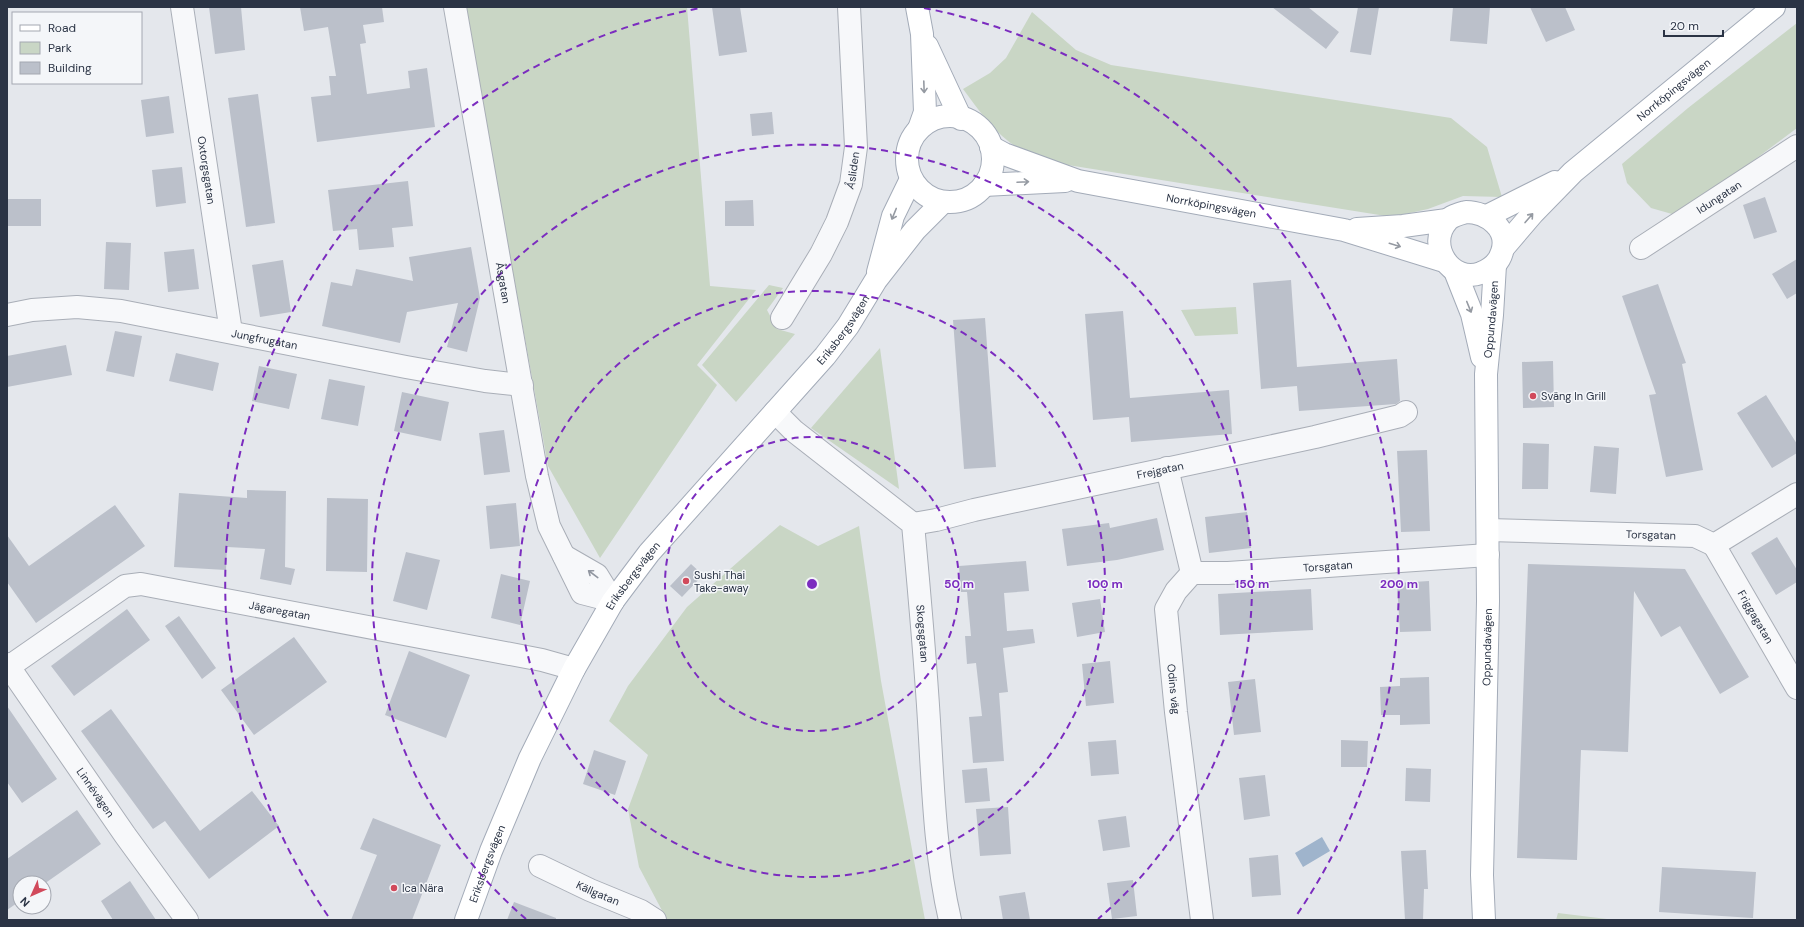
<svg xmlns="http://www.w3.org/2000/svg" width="1804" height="927" font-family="'DM Sans',sans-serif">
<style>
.green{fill:#c9d6c5}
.water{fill:#9fb4cc}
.building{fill:#bbc0ca}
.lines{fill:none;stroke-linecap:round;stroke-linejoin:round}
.minor-casing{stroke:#a9aeb7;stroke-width:24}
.major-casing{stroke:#a3abb8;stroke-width:24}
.minor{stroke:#f7f8fa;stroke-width:22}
.major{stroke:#fff;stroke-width:22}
.oneway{stroke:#959aa2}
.oneway2{stroke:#9196a0}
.ring{fill:none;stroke:#7b2cbf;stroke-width:2;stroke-dasharray:7 5}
.poi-dot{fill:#d1495b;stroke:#f4f6f9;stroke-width:1.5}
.labels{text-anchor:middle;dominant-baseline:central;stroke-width:3;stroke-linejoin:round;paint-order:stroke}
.street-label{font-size:11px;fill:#2b3445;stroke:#f4f6f9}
.poi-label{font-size:11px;fill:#2b3445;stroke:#f4f6f9;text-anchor:start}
.centre{fill:#7b2cbf;stroke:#f4f6f9;stroke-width:2}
.ring-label{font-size:12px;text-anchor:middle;font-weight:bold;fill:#7b2cbf;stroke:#f4f6f9;stroke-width:3;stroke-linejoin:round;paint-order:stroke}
</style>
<rect width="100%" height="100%" fill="#e4e7ec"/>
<path class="green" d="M 465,7 L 687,7 L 710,286 L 756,290 L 697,365 L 717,385 L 600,558 L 548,466 Z
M 1032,12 L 1076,50 L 1111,65 L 1451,118 L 1487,147 L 1502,197 L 1463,196 L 1428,209 L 1392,217 L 1049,162 C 1040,159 1031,156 1023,151 C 997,137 980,112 963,89 L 990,73 L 1006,58 Z
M 1797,23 L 1797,128 L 1679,216 L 1651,208 L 1627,183 L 1622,164 L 1688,108 Z
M 769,285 L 783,288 L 767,310 L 777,329 L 795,334 L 736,402 L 702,365 Z
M 1236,307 L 1238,334 L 1195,336 L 1181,310 Z
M 880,348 L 899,489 L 811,428 Z
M 780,525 L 818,546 L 859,526 L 881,681 L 925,920 L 667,920 L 639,867 L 628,809 L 648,755 L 609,721 L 628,686 L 687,607 Z
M 1558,913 L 1615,920 L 1556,920 Z"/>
<path class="water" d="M 1322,837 L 1330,851 L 1303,867 L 1295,853 Z"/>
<path class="building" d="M 209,7 L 241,7 L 245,50 L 215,54 Z
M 300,7 L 382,7 L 384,22 L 363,25 L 366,43 L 360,44 L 367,94 L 410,88 L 408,71 L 427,68 L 435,127 L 317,142 L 311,97 L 331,95 L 329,76 L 336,76 L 328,27 L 304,31 Z
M 712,7 L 740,7 L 747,52 L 719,56 Z
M 1272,7 L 1308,7 L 1339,32 L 1326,49 Z
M 1358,7 L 1379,7 L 1371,55 L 1350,52 Z
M 1453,7 L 1490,7 L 1487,44 L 1450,41 Z
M 1530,7 L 1565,7 L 1575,30 L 1546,42 Z
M 258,94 L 275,223 L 246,227 L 228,98 Z
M 169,96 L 174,133 L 146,137 L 141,100 Z
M 772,112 L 774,134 L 752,136 L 750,114 Z
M 182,167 L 186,203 L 156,207 L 152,170 Z
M 408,181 L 413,226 L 392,228 L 394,247 L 359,250 L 357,229 L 333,231 L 328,190 Z
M 1765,197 L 1777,232 L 1754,239 L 1743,205 Z
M 7,199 L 41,199 L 41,226 L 7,226 Z
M 753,200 L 754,226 L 725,226 L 725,201 Z
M 106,242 L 131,243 L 129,290 L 104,289 Z
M 471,247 L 480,298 L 467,352 L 447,347 L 458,303 L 407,312 L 400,343 L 322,326 L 331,282 L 352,286 L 356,269 L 413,281 L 409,257 Z
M 194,249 L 199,289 L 168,292 L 164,252 Z
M 1797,259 L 1797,293 L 1787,299 L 1772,274 Z
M 283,260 L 291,312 L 260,317 L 252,265 Z
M 1291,280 L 1297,367 L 1397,359 L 1400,401 L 1396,404 L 1299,411 L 1297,386 L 1261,389 L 1253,283 Z
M 1658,284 L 1686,363 L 1682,364 L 1703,470 L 1666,477 L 1649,395 L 1656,394 L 1622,296 Z
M 1123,311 L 1130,398 L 1229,390 L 1232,434 L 1131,442 L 1129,417 L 1093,420 L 1085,314 Z
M 985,318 L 996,467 L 964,469 L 953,320 Z
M 115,331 L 142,336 L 134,377 L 106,371 Z
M 66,345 L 72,375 L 7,387 L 7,356 Z
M 176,353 L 219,363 L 213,391 L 169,381 Z
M 1553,361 L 1554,407 L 1523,408 L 1522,362 Z
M 259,366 L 297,374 L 289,409 L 252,401 Z
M 329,379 L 365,386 L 358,426 L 321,419 Z
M 402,392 L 449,402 L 441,441 L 394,431 Z
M 1766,395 L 1797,444 L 1797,453 L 1772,468 L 1737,413 Z
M 504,430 L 510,472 L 484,475 L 479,433 Z
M 1523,443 L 1549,444 L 1548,489 L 1522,489 Z
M 1594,446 L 1619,448 L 1616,494 L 1590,492 Z
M 1427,450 L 1430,531 L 1401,532 L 1397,451 Z
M 247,490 L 286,491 L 285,567 L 295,569 L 291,585 L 260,579 L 265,549 L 227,547 L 226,570 L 174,567 L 179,493 L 247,498 Z
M 327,498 L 368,499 L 367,572 L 326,571 Z
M 516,503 L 520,546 L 490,549 L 486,506 Z
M 115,505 L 145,546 L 36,623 L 7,582 L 7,535 L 29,566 Z
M 1247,512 L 1251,548 L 1209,553 L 1205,517 Z
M 1157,518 L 1164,550 L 1117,560 L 1067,566 L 1062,529 L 1109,523 L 1110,528 Z
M 1777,537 L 1797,570 L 1797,582 L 1776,595 L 1751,553 Z
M 406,552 L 440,560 L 427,610 L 393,601 Z
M 1026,561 L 1029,591 L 1004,593 L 1007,631 L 1033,629 L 1035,643 L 1003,648 L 1008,692 L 999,693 L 1004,761 L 973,763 L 969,717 L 982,716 L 976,663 L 967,664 L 965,636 L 971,636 L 967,592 L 961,592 L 959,566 Z
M 691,564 L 703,575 L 682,597 L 670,586 Z
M 1528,564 L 1685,569 L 1749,677 L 1720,694 L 1680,626 L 1661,637 L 1634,591 L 1628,752 L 1581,750 L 1577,860 L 1517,858 Z
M 501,574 L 530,581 L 520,625 L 491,618 Z
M 1429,581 L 1431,631 L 1400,632 L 1397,583 Z
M 1311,589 L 1313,630 L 1220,635 L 1218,594 Z
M 1100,599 L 1105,632 L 1077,637 L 1072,603 Z
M 127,609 L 150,640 L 74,696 L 51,666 Z
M 179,616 L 216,668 L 202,679 L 165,626 Z
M 294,637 L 327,682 L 254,735 L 221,690 Z
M 409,651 L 470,675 L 446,738 L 385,715 Z
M 1110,661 L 1114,703 L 1086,706 L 1082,664 Z
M 1429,677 L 1430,724 L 1400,725 L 1400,715 L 1381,715 L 1380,687 L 1400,686 L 1400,678 Z
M 1255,679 L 1261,732 L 1234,735 L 1228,682 Z
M 7,706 L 57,779 L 22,803 L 7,782 Z
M 111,709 L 200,831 L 252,791 L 279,826 L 209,879 L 165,821 L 153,829 L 81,731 Z
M 1116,740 L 1119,774 L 1091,776 L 1088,742 Z
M 1341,740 L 1368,741 L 1367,767 L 1341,767 Z
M 594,750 L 626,761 L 615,795 L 583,784 Z
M 987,768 L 990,801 L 965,803 L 962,770 Z
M 1406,768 L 1431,769 L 1430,802 L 1405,801 Z
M 1265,775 L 1270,816 L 1244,820 L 1239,778 Z
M 1008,807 L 1011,854 L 980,856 L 976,809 Z
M 77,810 L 101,844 L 44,884 L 44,883 L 20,883 L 20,901 L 7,910 L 7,859 Z
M 1126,816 L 1130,847 L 1103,851 L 1098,820 Z
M 373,818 L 441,845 L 412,920 L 351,920 L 377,855 L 360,849 Z
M 1426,850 L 1428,889 L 1424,889 L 1423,920 L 1405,920 L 1401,851 Z
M 1278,855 L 1281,895 L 1252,897 L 1249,858 Z
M 1662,867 L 1756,872 L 1753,918 L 1659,912 Z
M 1133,880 L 1137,916 L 1112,919 L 1107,883 Z
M 130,881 L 156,920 L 113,920 L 101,901 Z
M 1025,892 L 1030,920 L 1003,920 L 999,896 Z
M 514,902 L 556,918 L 556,920 L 507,920 Z"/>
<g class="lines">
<defs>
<g id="minor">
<path id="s1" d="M 182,7 L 231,332"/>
<path id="s2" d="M 455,7 L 537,476 L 549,526 L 582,593 L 613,601"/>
<path id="s3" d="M 1641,248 L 1797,146"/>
<path id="s4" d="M 7,315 L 32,310 L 77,307 L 121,311 L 406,367 L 485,381 L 522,385"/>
<path id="s5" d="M 782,318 L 821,254 L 837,222 L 851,184 L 856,147 L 849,7"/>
<path id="s6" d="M 775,412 L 794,431 L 913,524 C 919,589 925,655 929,721 C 933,787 935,855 950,920"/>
<path id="s7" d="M 1167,468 L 1192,573 L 1176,591 L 1166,609 L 1176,712 L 1202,920"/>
<path id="s8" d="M 913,524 L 936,520 L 974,510 L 1315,437 L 1400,416 L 1406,412"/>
<path id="s9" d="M 1488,530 L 1695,536 L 1714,545 L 1797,494"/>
<path id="s10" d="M 1714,545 L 1797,688"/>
<path d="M 564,556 L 597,575 L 613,601"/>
<path id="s11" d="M 1192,573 L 1228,573 L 1488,555"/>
<path id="s12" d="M 7,664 L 125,835 L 187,920"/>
<path id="s13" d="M 7,668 L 125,586 L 141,584 L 542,660 L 574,669"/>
<path id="s14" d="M 540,866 L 590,890 L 641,911 L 655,920"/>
</g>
<g id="major">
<path d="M 917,7 L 922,34 L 925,112 L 919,129"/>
<path d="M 927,46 L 961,119"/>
<circle cx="950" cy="159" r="43"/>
<path id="s15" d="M 991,147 L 1004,154 L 1078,181 L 1344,230 L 1444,261"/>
<path d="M 984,185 L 1065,181"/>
<path d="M 1466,212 C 1487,212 1510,229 1502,252 C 1499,263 1491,269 1481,273 C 1451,284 1426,245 1447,221 C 1451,216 1459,214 1466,212 Z"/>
<path d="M 1487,216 L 1555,182"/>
<path d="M 1357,229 L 1403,226 L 1447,220"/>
<path id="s16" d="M 1504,247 L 1533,213 L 1573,172 L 1774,7"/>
<path d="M 1455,271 L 1472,314 L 1482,357"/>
<path d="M 878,272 L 893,216 L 911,179"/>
<path id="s17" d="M 466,920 L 491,851 L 530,758 L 574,669 L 613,601 L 649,553 L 825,356 L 848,326 L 876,280 L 915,230 L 943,202"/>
<path id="s18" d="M 1484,920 L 1482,875 L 1488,601 L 1486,374 L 1492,315 L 1495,265"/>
</g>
</defs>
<use href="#minor" class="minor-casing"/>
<use href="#major" class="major-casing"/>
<use href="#minor" class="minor"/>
<use href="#major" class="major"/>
</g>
<defs><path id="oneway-shaft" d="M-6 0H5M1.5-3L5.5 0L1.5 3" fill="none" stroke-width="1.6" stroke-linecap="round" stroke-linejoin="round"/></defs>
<g class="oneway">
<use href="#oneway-shaft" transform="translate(924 87) rotate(88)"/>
<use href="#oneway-shaft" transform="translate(1023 182) rotate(-3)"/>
<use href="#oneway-shaft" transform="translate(894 214) rotate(112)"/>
<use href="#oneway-shaft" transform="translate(1529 218) rotate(-49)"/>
<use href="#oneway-shaft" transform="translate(1395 245) rotate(17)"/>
<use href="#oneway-shaft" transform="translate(1469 307) rotate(68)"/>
</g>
<use class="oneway2" href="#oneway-shaft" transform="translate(593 574) rotate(-143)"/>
<g class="ring">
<circle cx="812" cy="584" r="147"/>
<circle cx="812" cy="584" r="293"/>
<path d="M526 919A440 440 0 1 1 1098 919"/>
<path d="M328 916A587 587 0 0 1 700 8M924 8A587 587 0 0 1 1296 916"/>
</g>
<g class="poi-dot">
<circle cx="1533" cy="396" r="4"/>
<circle cx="686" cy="581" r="4"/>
<circle cx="394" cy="888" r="4"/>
</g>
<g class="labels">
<g class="street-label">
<text stroke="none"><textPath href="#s16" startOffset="232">Norrköpingsvägen</textPath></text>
<text stroke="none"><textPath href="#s1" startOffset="165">Oxtorgsgatan</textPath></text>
<text stroke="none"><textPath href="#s5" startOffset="165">Åsliden</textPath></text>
<text stroke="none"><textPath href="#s3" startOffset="93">Idungatan</textPath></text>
<text stroke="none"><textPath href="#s15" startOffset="229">Norrköpingsvägen</textPath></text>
<text stroke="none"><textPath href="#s2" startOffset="280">Åsgatan</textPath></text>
<text stroke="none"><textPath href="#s18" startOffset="601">Oppundavägen</textPath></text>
<text stroke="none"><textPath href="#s17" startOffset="708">Eriksbergsvägen</textPath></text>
<text stroke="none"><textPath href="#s4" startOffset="261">Jungfrugatan</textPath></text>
<text stroke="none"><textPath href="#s8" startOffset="253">Frejgatan</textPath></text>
<text stroke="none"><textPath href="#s9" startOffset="163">Torsgatan</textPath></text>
<text stroke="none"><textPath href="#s11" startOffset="136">Torsgatan</textPath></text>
<text stroke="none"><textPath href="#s17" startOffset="384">Eriksbergsvägen</textPath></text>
<text stroke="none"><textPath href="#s13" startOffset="301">Jägaregatan</textPath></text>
<text stroke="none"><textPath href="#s10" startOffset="83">Friggagatan</textPath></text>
<text stroke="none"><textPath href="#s6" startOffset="288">Skogsgatan</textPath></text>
<text stroke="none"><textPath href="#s18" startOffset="273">Oppundavägen</textPath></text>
<text stroke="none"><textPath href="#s7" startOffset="233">Odins väg</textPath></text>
<text stroke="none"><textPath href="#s12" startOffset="156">Linnévägen</textPath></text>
<text stroke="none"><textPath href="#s17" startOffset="60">Eriksbergsvägen</textPath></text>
<text stroke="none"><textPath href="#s14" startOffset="64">Källgatan</textPath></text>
</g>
<g class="poi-label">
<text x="1541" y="396">Sväng In Grill</text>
<text x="694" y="575">Sushi Thai<tspan x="694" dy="13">Take-away</tspan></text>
<text x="402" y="888">Ica Nära</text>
</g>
</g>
<circle cx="812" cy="584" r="6" class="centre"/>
<g class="ring-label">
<text x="959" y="588">50 m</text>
<text x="1105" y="588">100 m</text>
<text x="1252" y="588">150 m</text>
<text x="1399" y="588">200 m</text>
</g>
<rect width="1804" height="927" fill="none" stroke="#2b3445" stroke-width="16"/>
<rect x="12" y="12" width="130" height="72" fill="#f4f6f9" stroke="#a4a8b1"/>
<rect x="20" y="25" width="20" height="6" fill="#ffffff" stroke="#a4a8b1"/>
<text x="48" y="32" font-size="12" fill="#2b3445">Road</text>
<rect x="20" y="42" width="20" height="12" fill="#c9d6c5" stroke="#a4a8b1"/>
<text x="48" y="52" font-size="12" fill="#2b3445">Park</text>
<rect x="20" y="62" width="20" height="12" fill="#bbc0ca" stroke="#a4a8b1"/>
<text x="48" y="72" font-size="12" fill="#2b3445">Building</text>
<g transform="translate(32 895) rotate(225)"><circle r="19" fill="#f4f6f9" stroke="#a4a8b1"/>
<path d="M0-3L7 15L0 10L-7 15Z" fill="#d1495b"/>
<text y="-6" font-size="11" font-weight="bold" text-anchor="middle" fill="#2b3445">N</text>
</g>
<path d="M1664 30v6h59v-6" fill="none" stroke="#2b3445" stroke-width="2"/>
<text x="1670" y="30" font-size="12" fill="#2b3445" stroke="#f4f6f9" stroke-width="3" paint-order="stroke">20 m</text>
</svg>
